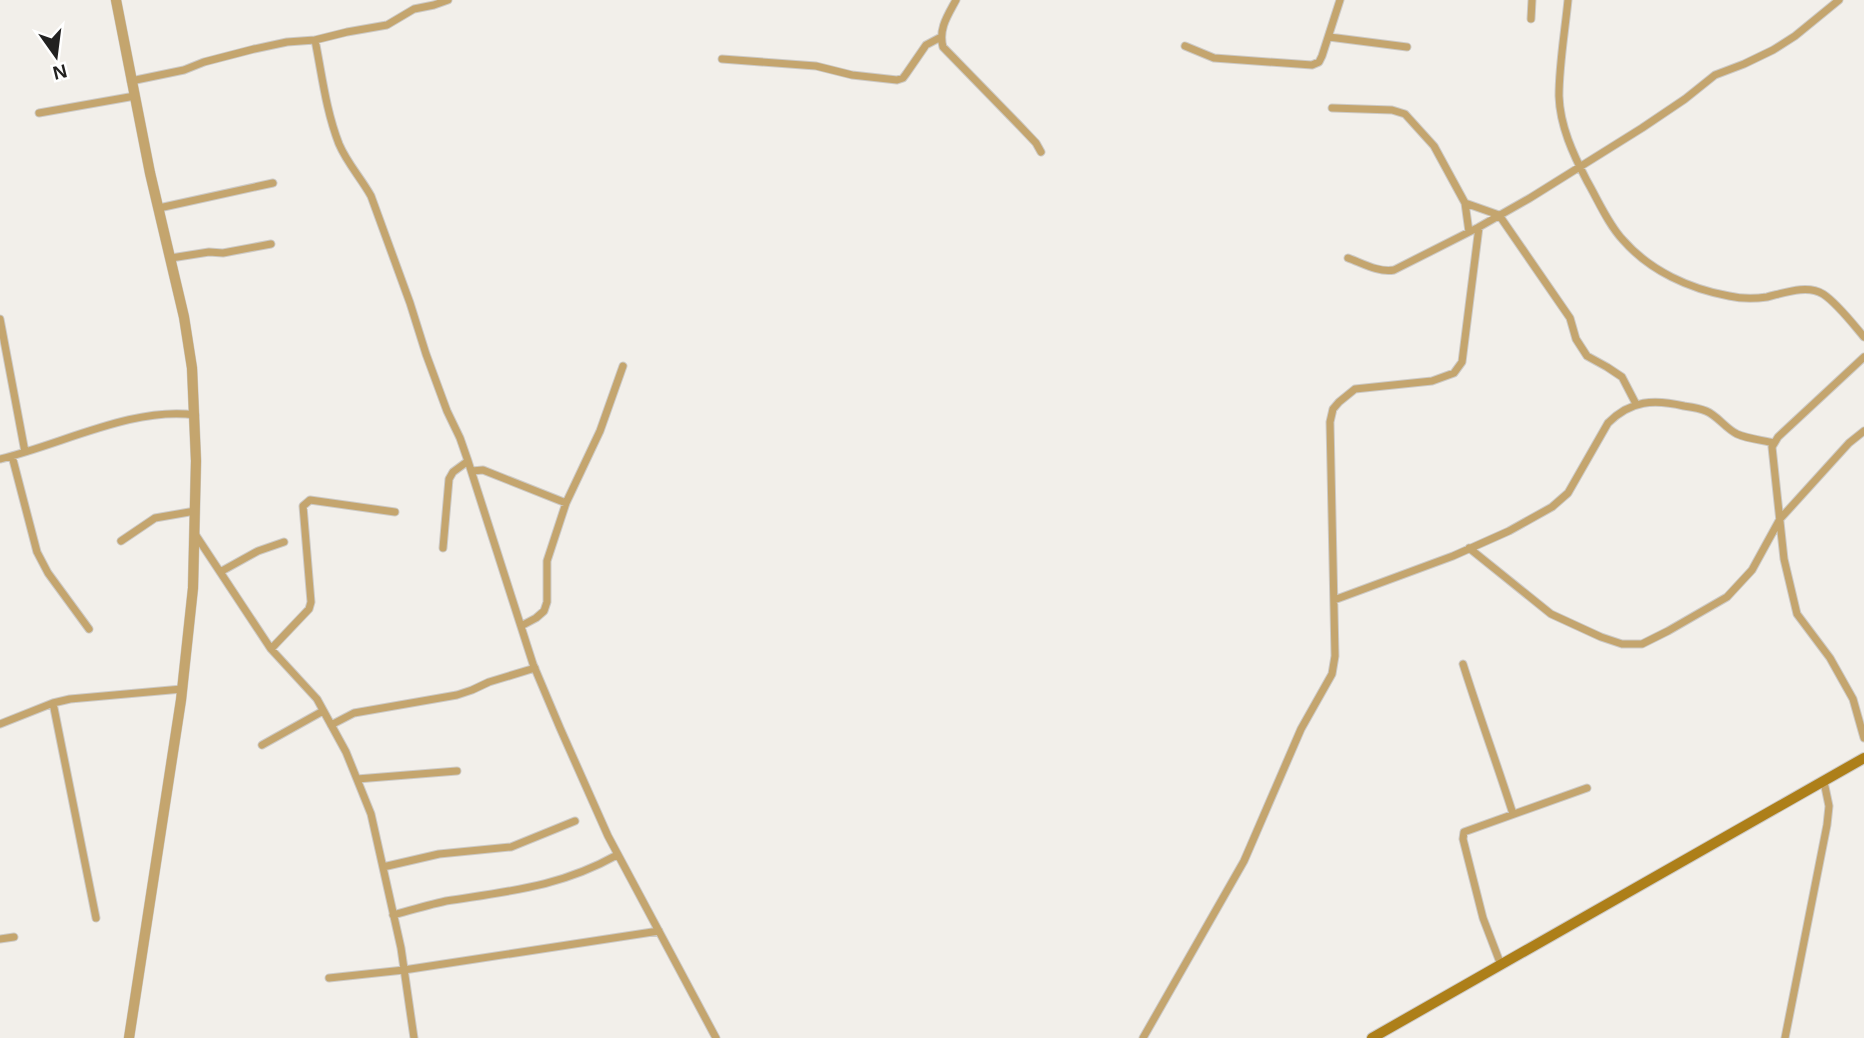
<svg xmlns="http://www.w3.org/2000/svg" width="1864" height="1038" font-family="Arial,sans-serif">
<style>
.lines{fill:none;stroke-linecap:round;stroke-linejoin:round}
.minor-casing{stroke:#cdcac6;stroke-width:9}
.tertiary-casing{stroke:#cdcac6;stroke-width:11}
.secondary-casing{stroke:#cdcac6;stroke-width:12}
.minor{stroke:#c4a56e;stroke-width:7}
.tertiary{stroke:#c4a56e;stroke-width:10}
.secondary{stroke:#ad7f19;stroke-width:10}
</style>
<rect width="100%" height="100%" fill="#f2efea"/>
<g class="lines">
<defs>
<path id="minor" d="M 956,0 C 948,15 938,29 943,47 L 1017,123 L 1036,143 L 1041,152
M 1568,0 C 1565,31 1559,65 1559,96 C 1560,126 1573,154 1587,181 C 1598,200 1608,224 1623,240 C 1650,271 1690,289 1729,296 C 1742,299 1754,299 1767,297 C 1784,293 1807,284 1823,294 C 1837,303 1853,324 1864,337
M 1531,19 L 1532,0
M 1329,37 L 1407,47
M 315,40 C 322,75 326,111 339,144 C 347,163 361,178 371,196 L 410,303 L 426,354 L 447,411 L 460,438 L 468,461 L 533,664 L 560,728 L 608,836 L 716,1038
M 1185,46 L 1214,58 L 1312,65 L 1319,62 L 1322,56 L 1340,0
M 722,59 L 816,66 L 852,75 L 897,80 L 903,78 L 906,74 L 926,45 L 941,37
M 131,81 L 184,70 L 204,62 L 254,49 L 287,42 L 315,40 L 347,32 L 387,25 L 414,9 L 434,5 L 448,0
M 1332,108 L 1392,110 L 1405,114 L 1434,146 L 1465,203 L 1499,215 L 1570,318 L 1576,339 L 1587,356 L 1607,367 L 1622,377 L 1636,404
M 39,113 L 135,96
M 1465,203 L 1469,232
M 159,208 L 273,183
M 171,258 L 209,252 L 223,253 L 271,244
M 1348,258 C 1362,263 1379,273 1394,270 L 1479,227 L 1530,198 L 1642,128 L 1685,99 L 1715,75 L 1744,64 L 1773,50 L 1795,36 L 1839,0
M 0,319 L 25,452
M 1864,357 L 1778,437 L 1772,447 L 1784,559 L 1797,614 L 1830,658 L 1853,699 L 1864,738
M 12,456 L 37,552 L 48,573 L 89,629
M 0,459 C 60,445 134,406 195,415
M 472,471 L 483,470 L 566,503
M 195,534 L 271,649 L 317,699 L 346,752 L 371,814 L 401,948 L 414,1038
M 121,541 L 155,518 L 195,511
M 443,548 L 449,479 L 453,472 L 468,461
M 1469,548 L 1551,614 L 1601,637 L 1622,644 L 1642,644 L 1668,631 L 1727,597 L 1752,570 L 1780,519 L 1849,443 L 1864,431
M 220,572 L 258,551 L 284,542
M 1334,600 L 1453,556 L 1509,531 L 1552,507 L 1568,493 L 1608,423 C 1631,400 1654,399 1684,406 C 1691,407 1699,408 1706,411 C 1718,416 1725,428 1737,434 C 1748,439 1762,440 1774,443
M 521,626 L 536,618 L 544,611 L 547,602 L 547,561 L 566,503 L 600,431 L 623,366
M 271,649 L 309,609 L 311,602 L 303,506 L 310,500 L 395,512
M 1463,664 C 1479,715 1497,764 1513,814
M 53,703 L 96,918
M 0,724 L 53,703 L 70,699 L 182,689
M 331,725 L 354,713 L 457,695 L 472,690 L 489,682 L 535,668
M 262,745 L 323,711
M 357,779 L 457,771
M 383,867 L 439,854 L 511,847 L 575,821
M 393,915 C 411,910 428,905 446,901 C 509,891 560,887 617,855
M 0,939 L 14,937
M 1501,965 L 1483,918 L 1463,839 L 1464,832 L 1587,788
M 329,978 L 404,970 L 659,931
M 1143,1038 L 1244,861 L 1301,729 L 1332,674 L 1335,656 L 1330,422 L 1333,409 L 1339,402 L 1355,389 L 1432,381 L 1454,373 L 1462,362 L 1479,227
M 1785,1038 L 1827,825 L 1829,806 L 1824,782"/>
<path id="tertiary" d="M 116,0 L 150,173 L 184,317 L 192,368 L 196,461 L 193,588 L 181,700 L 129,1038"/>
<path id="secondary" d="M 1372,1038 L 1864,758"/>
</defs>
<use href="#minor" class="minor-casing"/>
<use href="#tertiary" class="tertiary-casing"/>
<use href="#secondary" class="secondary-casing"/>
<use href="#minor" class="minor"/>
<use href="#tertiary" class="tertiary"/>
<use href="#secondary" class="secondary"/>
</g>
<g transform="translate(56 56) rotate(166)" stroke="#ffffff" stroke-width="5" paint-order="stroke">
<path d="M0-5L12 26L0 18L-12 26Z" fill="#222120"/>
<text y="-10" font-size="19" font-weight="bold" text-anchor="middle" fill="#222120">N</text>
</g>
</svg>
